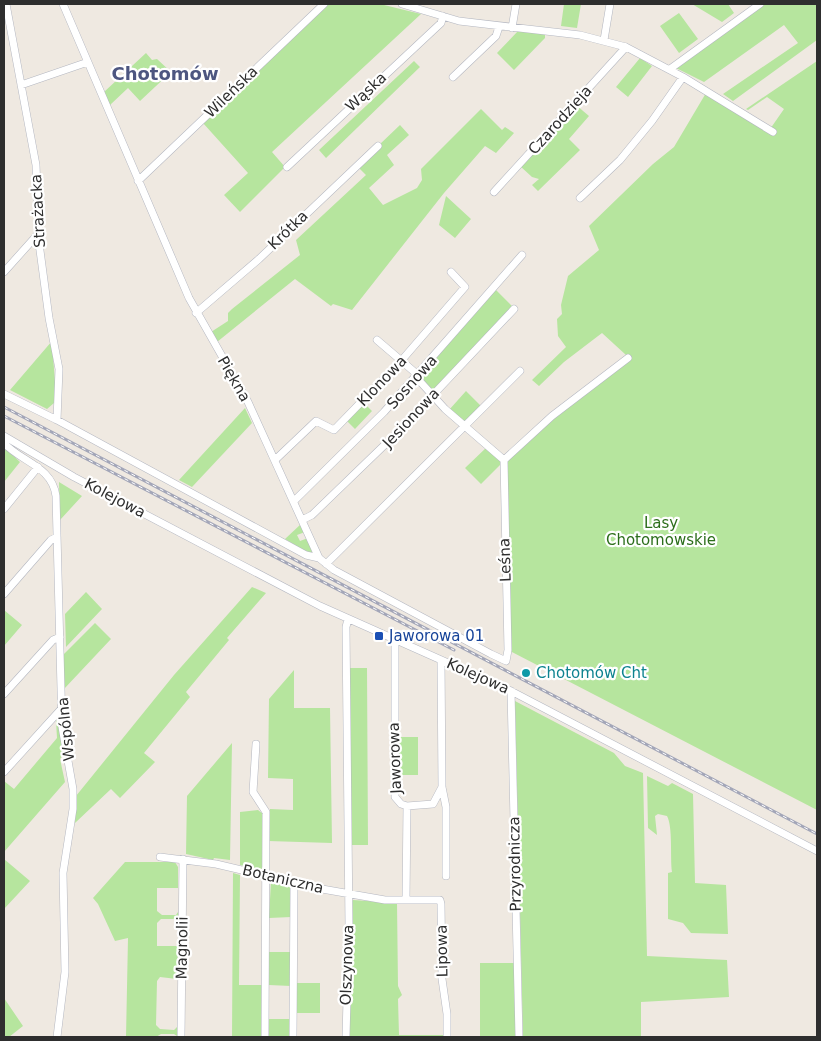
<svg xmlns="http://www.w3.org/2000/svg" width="821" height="1041" font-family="'DejaVu Sans',sans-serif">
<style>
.green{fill:#b6e59e}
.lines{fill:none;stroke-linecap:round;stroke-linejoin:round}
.minor-casing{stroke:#b4b7c1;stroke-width:8}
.minor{stroke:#fff;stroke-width:7}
.rail-casing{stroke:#a3a6b8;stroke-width:3}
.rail{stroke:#fff;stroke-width:1;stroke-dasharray:4;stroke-linecap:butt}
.transit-dot{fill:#1a4fb4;stroke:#fff;stroke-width:2}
.culture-dot{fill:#0f9aa8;stroke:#fff;stroke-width:2}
.labels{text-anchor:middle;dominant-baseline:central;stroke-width:4.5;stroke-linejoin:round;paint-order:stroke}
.street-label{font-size:15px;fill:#2e2e2e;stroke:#fff}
.park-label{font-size:15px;fill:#2c6e1b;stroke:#fff}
.transit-label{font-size:15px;fill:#164399;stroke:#fff;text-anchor:start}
.culture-label{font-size:15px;fill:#0d838f;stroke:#fff;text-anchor:start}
.quarter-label{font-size:18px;font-weight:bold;fill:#4d5680;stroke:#fff}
</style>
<rect width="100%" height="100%" fill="#efe9e1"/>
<path class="green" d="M 326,4 L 380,4 L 421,14 L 272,152 L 285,167 L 240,212 L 224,195 L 248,173 L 203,123 Z
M 564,4 L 581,4 L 577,28 L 561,26 Z
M 692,4 L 728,4 L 734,13 L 722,22 Z
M 764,4 L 817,4 L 817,40 L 733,101 L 723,94 L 798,43 L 784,25 L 704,82 L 676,68 Z
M 679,13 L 698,39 L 679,53 L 660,26 Z
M 518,31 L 545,34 L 545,38 L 514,70 L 497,53 Z
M 146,53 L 152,60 L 157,59 L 171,72 L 140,101 L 128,88 L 110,105 L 104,92 Z
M 640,58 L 652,66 L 628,97 L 616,87 Z
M 414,61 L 420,67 L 326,158 L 319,150 Z
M 817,61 L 817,810 L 510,651 L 506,464 L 509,458 L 626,355 L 602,333 L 564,362 L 539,386 L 532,380 L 566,347 L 558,336 L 557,319 L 562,314 L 561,305 L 568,276 L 599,250 L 589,226 L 653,164 L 674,147 L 706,93 L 768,132 L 784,109 L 767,97 L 748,110 L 746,109 Z
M 576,105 L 589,116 L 569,139 L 580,150 L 538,191 L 532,185 L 539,179 L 532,177 L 520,166 Z
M 481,109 L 502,130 L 505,127 L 514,133 L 496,153 L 485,146 L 444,193 L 352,310 L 333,304 L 331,306 L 295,279 L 217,342 L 211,332 L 228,321 L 228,313 L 232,309 L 300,255 L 296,240 L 366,175 L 357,166 L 400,125 L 409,135 L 387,155 L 394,165 L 369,188 L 383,205 L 417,188 L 422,180 L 421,169 Z
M 446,196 L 471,219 L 455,238 L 439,225 Z
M 495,289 L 513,307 L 432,392 L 418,378 Z
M 52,341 L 56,397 L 54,403 L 47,409 L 10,390 Z
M 466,391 L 481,406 L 466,421 L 463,421 L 449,410 Z
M 363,402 L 372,411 L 355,429 L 346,420 Z
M 245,408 L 252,423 L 192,487 L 179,480 Z
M 488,446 L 500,458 L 500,465 L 481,484 L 465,468 Z
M 4,447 L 20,462 L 4,482 Z
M 59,482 L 82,496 L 60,520 Z
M 301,524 L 305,532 L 297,535 L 300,541 L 308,538 L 313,551 L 309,554 L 285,539 Z
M 252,587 L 266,593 L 227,638 L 229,640 L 186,692 L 190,697 L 144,753 L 155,762 L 120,798 L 111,789 L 75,823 L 76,796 L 174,675 Z
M 86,592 L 102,609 L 66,647 L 65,614 Z
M 4,610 L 22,625 L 4,646 Z
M 95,623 L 111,639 L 64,689 L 62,656 Z
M 349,668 L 367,668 L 368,845 L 350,845 Z
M 294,670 L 294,708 L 330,708 L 332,843 L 268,841 L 270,809 L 293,810 L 293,779 L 268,778 L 269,699 Z
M 515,701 L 614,753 L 625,766 L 643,773 L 647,956 L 727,960 L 729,997 L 641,1002 L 641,1037 L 523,1037 Z
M 60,719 L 63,755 L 60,759 L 65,782 L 4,852 L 4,781 L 14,789 L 57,738 L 56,721 Z
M 399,737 L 418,737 L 418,775 L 399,775 Z
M 232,743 L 230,860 L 214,858 L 213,860 L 186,854 L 187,796 Z
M 647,776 L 668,786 L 672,783 L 693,794 L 695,883 L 726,885 L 728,934 L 691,933 L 683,923 L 668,919 L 668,873 L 672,872 C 670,857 673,827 667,816 L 658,814 L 655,816 L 657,835 L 648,828 Z
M 258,810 L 263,814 L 263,868 L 259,870 L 240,865 L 240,812 Z
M 4,859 L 30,881 L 4,909 Z
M 125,862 L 175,862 L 178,867 L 178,888 L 157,888 L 157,911 L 162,915 L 176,915 L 178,912 L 178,922 L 176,919 L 161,919 L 157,923 L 157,946 L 178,946 L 177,979 L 160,977 L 157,981 L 156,1025 L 160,1029 L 174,1030 L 177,1027 L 177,1036 L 174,1034 L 161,1034 L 156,1037 L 126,1037 L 128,938 L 115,941 L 98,904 L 93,898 Z
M 233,873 L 240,875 L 239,985 L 262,985 L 262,1037 L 232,1037 Z
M 271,881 L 291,887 L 291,917 L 269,918 Z
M 353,900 L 397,903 L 398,986 L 402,995 L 398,999 L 399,1035 L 443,1035 L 443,1037 L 348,1037 L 350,902 Z
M 269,952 L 291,952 L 291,986 L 269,985 Z
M 480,963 L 515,963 L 515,1037 L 480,1037 Z
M 296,983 L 320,983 L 320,1013 L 296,1013 Z
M 4,998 L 23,1026 L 9,1037 L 4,1037 Z
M 268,1019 L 291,1019 L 291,1037 L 268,1037 Z"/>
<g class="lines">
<defs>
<path id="minor" d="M 6,4 L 36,165 L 39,243 L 49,318 L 59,369 L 57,420
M 63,4 L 189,298 L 248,402 L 319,558 L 334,570 L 491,654 L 506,661 L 508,650 L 504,460 L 552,416 L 628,358
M 402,4 L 459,21 L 580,35 L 626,47 L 683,77 L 773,132
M 512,28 L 516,4
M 604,40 L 610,4
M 670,69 L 760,4
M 453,77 L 496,36 L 499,27
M 21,85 L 88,62
M 287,167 L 441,23 L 443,16
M 138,181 L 324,4
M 494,192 L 626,47
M 580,198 L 620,160 L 652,121 L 683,77
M 4,272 L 38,234
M 196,313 L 259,259 L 378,146
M 377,340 L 418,375
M 416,377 L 445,409 L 504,460
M 4,394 L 57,420 L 306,555 L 319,558
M 4,436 L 74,477 L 320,606 L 511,691 L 817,851
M 4,443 C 21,462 52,466 56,496 L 62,727 L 73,789 L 73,809 L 63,873 L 65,972 L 57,1037
M 275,460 L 316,421 L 334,430 L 401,361 L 465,287 L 451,272
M 294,501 L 384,412 L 522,255
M 4,509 L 38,467
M 302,520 L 312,515 L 399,431 L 514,309
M 326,564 L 520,371
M 4,594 L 51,540 L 57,537
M 395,639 L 395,797 L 401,804 L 407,806 L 406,900
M 441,660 L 442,787 L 446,807 L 446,876
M 511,691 L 519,1037
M 4,694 L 53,640 L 60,637
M 256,744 L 253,792 L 266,812 L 265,1037
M 4,772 L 62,708
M 407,806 L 433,804 L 442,787
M 160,857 L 216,864 L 322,889 L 385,900 L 440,900 L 441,904 L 442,979 L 447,1014 L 447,1037
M 181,1037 L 183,859
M 293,1037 L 294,883
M 346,1037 L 349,926 L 346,627 L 348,619"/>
</defs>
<use href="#minor" class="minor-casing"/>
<use href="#minor" class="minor"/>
<defs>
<path id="rail" d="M 4,407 L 817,834
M 4,416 L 454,650"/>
</defs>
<use href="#rail" class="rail-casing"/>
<use href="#rail" class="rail"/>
</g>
<rect class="transit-dot" x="374" y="631" width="10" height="10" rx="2.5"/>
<circle class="culture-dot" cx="526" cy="673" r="5"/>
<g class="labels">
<g class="street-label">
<text transform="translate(231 92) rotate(-44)">Wileńska</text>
<text transform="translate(366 92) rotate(-43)">Wąska</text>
<text transform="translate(560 120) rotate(-48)">Czarodzieja</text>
<text transform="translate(38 211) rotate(-93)">Strażacka</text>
<text transform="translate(288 230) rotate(-44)">Krótka</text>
<text transform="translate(234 379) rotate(60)">Piękna</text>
<text transform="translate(382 381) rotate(-46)">Klonowa</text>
<text transform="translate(412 382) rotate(-48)">Sosnowa</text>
<text transform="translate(411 418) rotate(-47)">Jesionowa</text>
<text transform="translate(115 498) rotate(28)">Kolejowa</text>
<text transform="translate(505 560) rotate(-92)">Leśna</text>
<text transform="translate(478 676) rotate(24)">Kolejowa</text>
<text transform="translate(66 729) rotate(-96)">Wspólna</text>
<text transform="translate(395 758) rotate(-92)">Jaworowa</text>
<text transform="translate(515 864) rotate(-91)">Przyrodnicza</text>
<text transform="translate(283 879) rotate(13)">Botaniczna</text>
<text transform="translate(182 948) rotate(-89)">Magnolii</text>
<text transform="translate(442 951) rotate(-91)">Lipowa</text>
<text transform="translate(347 965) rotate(-88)">Olszynowa</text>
</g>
<g class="park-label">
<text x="661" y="523">Lasy<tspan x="661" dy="17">Chotomowskie</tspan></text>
</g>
<g class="transit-label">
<text x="389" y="636">Jaworowa 01</text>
</g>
<g class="culture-label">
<text x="536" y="673">Chotomów Cht</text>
</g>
<g class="quarter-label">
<text x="165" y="73">Chotomów</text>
</g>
</g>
<rect width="821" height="1041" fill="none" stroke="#2e2e2e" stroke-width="10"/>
</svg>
